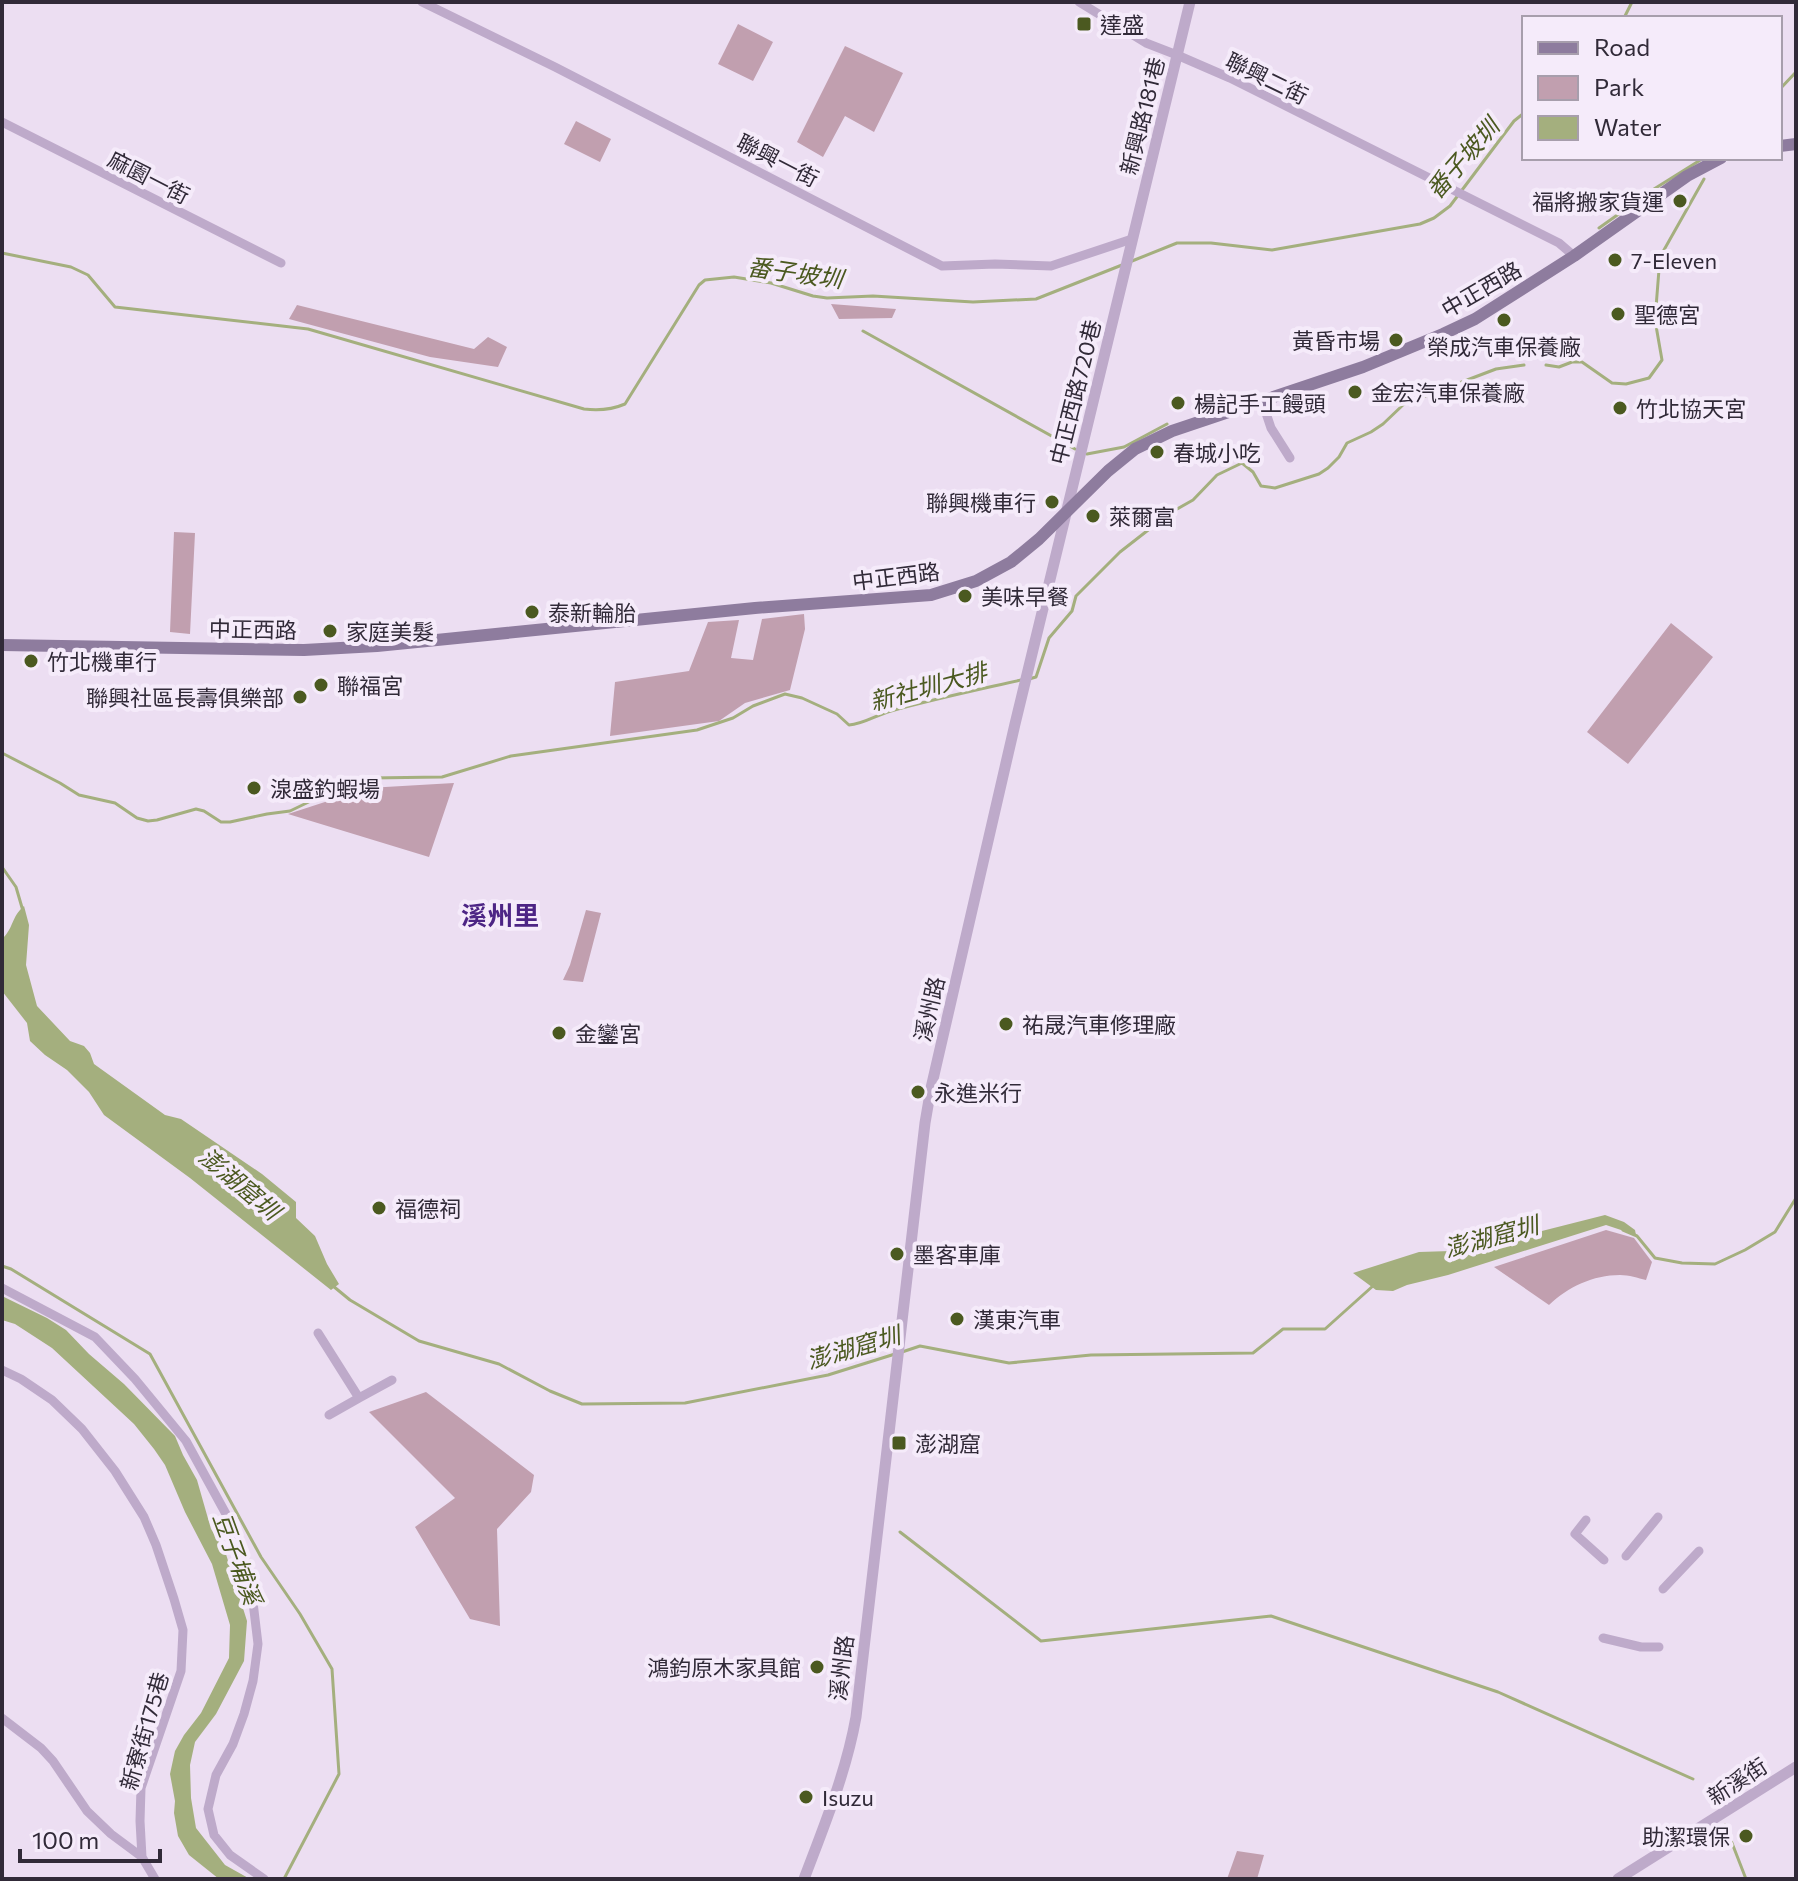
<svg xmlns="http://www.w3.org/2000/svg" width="1798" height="1881" font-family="Commissioner,'Noto Sans TC',sans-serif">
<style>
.green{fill:#c19faf}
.water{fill:#a4af7e}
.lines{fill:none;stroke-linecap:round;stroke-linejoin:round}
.stream{stroke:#a4af7e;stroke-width:3}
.minor{stroke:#beaaca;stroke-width:9}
.tertiary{stroke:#beaaca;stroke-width:11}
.secondary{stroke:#8e7c9e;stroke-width:12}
.poi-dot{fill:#4b5920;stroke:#f5ebfa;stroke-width:3}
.labels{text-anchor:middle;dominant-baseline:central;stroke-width:8;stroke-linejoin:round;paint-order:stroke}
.poi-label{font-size:22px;fill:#312a38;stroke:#f5ebfa;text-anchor:start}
.street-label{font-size:22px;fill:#312a38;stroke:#f5ebfa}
.water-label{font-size:24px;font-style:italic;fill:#4b5920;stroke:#f5ebfa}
.quarter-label{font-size:26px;font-weight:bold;fill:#4d2585;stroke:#f5ebfa}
</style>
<rect width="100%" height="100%" fill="#ecdef2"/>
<path class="green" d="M 738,24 L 773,42 L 753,81 L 718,64 Z
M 845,46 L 903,73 L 874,132 L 845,116 L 823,157 L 797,142 Z
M 576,121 L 611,139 L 600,162 L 564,144 Z
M 831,304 L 896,309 L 892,318 L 839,319 Z
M 297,305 L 474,349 L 488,337 L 507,347 L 498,367 L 430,357 L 289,319 Z
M 174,532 L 195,533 L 190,634 L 170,632 Z
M 804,614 L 805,629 L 790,690 L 745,703 L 719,721 L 610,736 L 615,682 L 689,671 L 708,622 L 739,620 L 731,658 L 753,660 L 762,619 Z
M 1671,623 L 1713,657 L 1628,764 L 1587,732 Z
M 454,783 L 429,857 L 288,814 L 368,788 Z
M 586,910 L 601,913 L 583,982 L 563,980 L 570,965 Z
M 1606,1230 L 1634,1238 L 1652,1262 L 1646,1280 C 1638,1278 1629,1275 1620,1275 C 1593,1275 1568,1287 1549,1305 L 1494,1267 Z
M 426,1392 L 534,1475 L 531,1492 L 497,1529 L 500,1626 L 470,1619 L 415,1527 L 455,1498 L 369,1412 Z
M 1237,1851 L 1264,1855 L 1257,1879 L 1227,1879 Z"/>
<path class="water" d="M 24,906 L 29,925 L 26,965 L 37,1006 L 70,1041 L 84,1046 L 90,1053 L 94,1064 L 165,1115 L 181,1119 L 262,1174 L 296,1202 L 296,1218 L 315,1236 L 327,1264 L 339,1284 L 331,1290 L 190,1178 L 104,1115 L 89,1092 L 67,1070 L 45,1055 L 30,1041 L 27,1023 L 2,991 L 2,939 C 14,928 11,917 24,906 Z
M 1605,1215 L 1624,1222 L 1635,1230 L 1636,1235 L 1606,1225 L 1448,1275 L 1407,1285 L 1393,1291 L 1376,1290 L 1353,1273 L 1419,1252 L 1482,1250 L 1505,1245 L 1534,1233 Z
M 2,1296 L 47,1318 L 66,1330 L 89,1354 L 124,1384 L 175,1436 L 183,1455 L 197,1480 L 211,1529 L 225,1551 L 247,1621 L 244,1661 L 216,1714 L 195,1742 L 190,1765 L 191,1798 L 196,1828 L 225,1865 L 250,1879 L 219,1879 L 189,1855 L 178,1836 L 174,1813 L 175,1801 L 170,1774 L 175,1751 L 184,1735 L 201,1713 L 229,1658 L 230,1625 L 212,1564 L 185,1512 L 165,1465 L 154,1449 L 134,1424 L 52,1348 L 15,1324 L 2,1320 Z"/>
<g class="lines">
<path class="stream" d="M 1624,18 L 1632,2
M 1780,89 L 1796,72
M 1599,228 L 1654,189 L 1702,159
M 2,253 L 71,267 L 88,275 L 115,307 L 308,329 L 584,409 C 599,411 611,410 625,404 L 699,285 L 705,280 L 734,277 L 771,283 L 813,296 L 827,298 L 873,296 L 973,302 L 1036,299 L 1122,265
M 1132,261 L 1177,243 L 1211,243 L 1272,250 L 1420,224 L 1434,218 L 1450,206 L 1514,121 L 1524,113
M 863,331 L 1075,449
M 1546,365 L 1559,367 L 1572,362 L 1582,362 L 1612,383 L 1626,384 L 1649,378 L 1662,360 L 1655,320 L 1660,257 L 1704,179
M 1087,454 L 1124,447 L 1167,424
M 1029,679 L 1036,677 L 1049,638 L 1072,611 L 1076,596 L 1120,552 L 1170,513 L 1193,500 L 1217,475 L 1242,463 L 1253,472 L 1261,486 L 1275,488 L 1319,474 L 1328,468 L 1339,457 L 1347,443 L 1371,432 L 1383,424 L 1404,404 L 1496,369 L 1524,365
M 2,753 L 60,783 L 79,795 L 115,803 L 137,818 L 148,821 L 157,820 L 196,809 L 204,811 L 221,822 L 230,822 L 267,814 L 290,811 L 346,784 L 370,778 L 442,777 L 511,756 L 697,730 L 733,718 L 753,706 L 785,694 L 802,698 L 837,714 L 849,725 C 864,724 876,715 891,711 C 934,699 977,690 1021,680
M 2,867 L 16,887 L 23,911
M 1623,1230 L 1637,1236 L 1655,1258 L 1682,1263 L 1715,1264 L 1745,1250 L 1775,1232 L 1796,1198
M 2,1266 L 11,1269 L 150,1354 L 261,1557 L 300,1614 L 332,1669 L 339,1774 L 284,1879
M 333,1286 L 350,1300 L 419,1341 L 499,1364 L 550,1391 L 582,1404 L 685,1403 L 828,1375 L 895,1354
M 902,1352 L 920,1346 L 1009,1363 L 1091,1355 L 1253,1353 L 1283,1329 L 1325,1329 L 1374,1285
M 900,1532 L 1041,1641 L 1271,1616 L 1498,1692 L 1693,1779
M 1725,1825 L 1746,1879"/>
<path class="minor" d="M 422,2 L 555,67 L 942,266 L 995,264 L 1051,266 L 1132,239
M 1079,2 L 1146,43 L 1177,55 L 1230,78 L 1559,243 L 1574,256
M 2,122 L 281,263
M 1262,401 L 1271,428 L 1290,458
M 2,1288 L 95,1337 L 135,1379 L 186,1441 L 226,1514 L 250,1577 L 258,1644 L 253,1681 L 244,1714 L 233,1744 L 216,1775 L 208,1809 L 214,1835 L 230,1855 L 264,1879
M 318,1333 L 359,1398 L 329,1415
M 2,1370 L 21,1379 L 52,1400 L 82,1429 L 115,1471 L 144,1517 L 156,1545 L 174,1599 L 183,1630 L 181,1671 L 141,1788 L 140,1821 L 142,1857 L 155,1879
M 359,1398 L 392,1380
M 1586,1520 L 1575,1534 L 1604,1560
M 1626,1556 L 1658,1517
M 1663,1589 L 1699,1551
M 1603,1638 L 1641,1647 L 1659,1647
M 2,1718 L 41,1748 L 53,1761 L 87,1811 L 111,1834 L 142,1857"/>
<path class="tertiary" d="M 804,1879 C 824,1826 846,1773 856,1717 L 925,1123 L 931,1088 L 1015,724 L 1190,2
M 1618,1879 L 1796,1767"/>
<path class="secondary" d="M 1780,146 L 1796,144
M 2,645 L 304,650 L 377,646 L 755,608 L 931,595 L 976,581 L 1011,562 L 1039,539 L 1108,471 L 1135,449 L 1172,431 L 1363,367 L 1443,334 L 1475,319 L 1574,256 L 1687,176 L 1721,158"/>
</g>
<g class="poi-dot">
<rect x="1076" y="16" width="16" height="16" rx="4"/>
<circle cx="1680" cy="201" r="8"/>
<circle cx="1615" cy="260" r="8"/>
<circle cx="1618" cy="314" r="8"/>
<circle cx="1504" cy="320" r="8"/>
<circle cx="1396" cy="340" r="8"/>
<circle cx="1355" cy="392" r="8"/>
<circle cx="1178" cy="403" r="8"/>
<circle cx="1620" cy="408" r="8"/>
<circle cx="1157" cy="452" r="8"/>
<circle cx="1052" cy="502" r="8"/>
<circle cx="1093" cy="516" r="8"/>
<circle cx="965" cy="596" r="8"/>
<circle cx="532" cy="612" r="8"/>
<circle cx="330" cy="631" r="8"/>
<circle cx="31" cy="661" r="8"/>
<circle cx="321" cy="685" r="8"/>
<circle cx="300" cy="697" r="8"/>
<circle cx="254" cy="788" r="8"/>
<circle cx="1006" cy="1024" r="8"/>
<circle cx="559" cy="1033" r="8"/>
<circle cx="918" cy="1092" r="8"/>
<circle cx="379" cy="1208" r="8"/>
<circle cx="897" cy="1254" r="8"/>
<circle cx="957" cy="1319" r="8"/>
<rect x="891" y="1435" width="16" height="16" rx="4"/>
<circle cx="817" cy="1667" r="8"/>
<circle cx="806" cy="1797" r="8"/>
<circle cx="1746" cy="1836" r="8"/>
</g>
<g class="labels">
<g class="poi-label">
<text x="1100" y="24">達盛</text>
<text x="1664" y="201" text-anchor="end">福將搬家貨運</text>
<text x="1631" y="260">7-Eleven</text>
<text x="1634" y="314">聖德宮</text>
<text x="1380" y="340" text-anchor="end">黃昏市場</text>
<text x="1504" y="346" text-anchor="middle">榮成汽車保養廠</text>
<text x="1371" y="392">金宏汽車保養廠</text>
<text x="1194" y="403">楊記手工饅頭</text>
<text x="1636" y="408">竹北協天宮</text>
<text x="1173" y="452">春城小吃</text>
<text x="1036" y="502" text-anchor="end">聯興機車行</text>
<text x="1109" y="516">萊爾富</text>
<text x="981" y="596">美味早餐</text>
<text x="548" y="612">泰新輪胎</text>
<text x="346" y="631">家庭美髮</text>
<text x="47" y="661">竹北機車行</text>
<text x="337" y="685">聯福宮</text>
<text x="284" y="697" text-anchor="end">聯興社區長壽俱樂部</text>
<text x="270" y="788">湶盛釣蝦場</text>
<text x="1022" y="1024">祐晟汽車修理廠</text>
<text x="575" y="1033">金鑾宮</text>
<text x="934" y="1092">永進米行</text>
<text x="395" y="1208">福德祠</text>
<text x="913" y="1254">墨客車庫</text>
<text x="973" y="1319">漢東汽車</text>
<text x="915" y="1443">澎湖窟</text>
<text x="801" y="1667" text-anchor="end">鴻鈞原木家具館</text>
<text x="822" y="1797">Isuzu</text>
<text x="1730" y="1836" text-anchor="end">助潔環保</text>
</g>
<g class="street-label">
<text transform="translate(1267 78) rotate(26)">聯興二街</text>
<text transform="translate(1142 116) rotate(-76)">新興路181巷</text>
<text transform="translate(778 160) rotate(27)">聯興一街</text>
<text transform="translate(149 177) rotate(27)">麻園一街</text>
<text transform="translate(1481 289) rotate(-30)">中正西路</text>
<text transform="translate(1075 392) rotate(-76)">中正西路720巷</text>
<text transform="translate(896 576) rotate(-7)">中正西路</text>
<text transform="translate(253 629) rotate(1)">中正西路</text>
<text transform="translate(929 1009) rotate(-77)">溪州路</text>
<text transform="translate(841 1668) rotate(-83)">溪州路</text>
<text transform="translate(144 1731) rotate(-74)">新寮街175巷</text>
<text transform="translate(1737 1781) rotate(-33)">新溪街</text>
</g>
<g class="water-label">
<text transform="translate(1462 158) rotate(-49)">番子坡圳</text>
<text transform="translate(795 272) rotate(8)">番子坡圳</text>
<text transform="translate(928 686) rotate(-15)">新社圳大排</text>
<text transform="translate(240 1183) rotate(40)">澎湖窟圳</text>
<text transform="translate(1491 1236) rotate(-15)">澎湖窟圳</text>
<text transform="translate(853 1347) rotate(-16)">澎湖窟圳</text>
<text transform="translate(238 1558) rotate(70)">豆子埔溪</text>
</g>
<g class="quarter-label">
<text x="500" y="914">溪州里</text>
</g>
</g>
<rect width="1798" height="1881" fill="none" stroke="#312a38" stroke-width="8"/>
<rect x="1522" y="16" width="260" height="144" fill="#f5ebfa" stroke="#a79eac" stroke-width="2"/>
<rect x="1538" y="42" width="40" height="12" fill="#8e7c9e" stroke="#a79eac" stroke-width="2"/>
<text x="1594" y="56" font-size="24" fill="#312a38">Road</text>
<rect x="1538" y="76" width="40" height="24" fill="#c19faf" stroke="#a79eac" stroke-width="2"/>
<text x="1594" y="96" font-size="24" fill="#312a38">Park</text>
<rect x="1538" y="116" width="40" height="24" fill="#a4af7e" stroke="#a79eac" stroke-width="2"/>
<text x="1594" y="136" font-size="24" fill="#312a38">Water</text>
<path d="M20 1849v12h140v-12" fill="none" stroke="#312a38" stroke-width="4"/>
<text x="32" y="1849" font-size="24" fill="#312a38" stroke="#f5ebfa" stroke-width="6" paint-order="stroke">100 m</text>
</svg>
